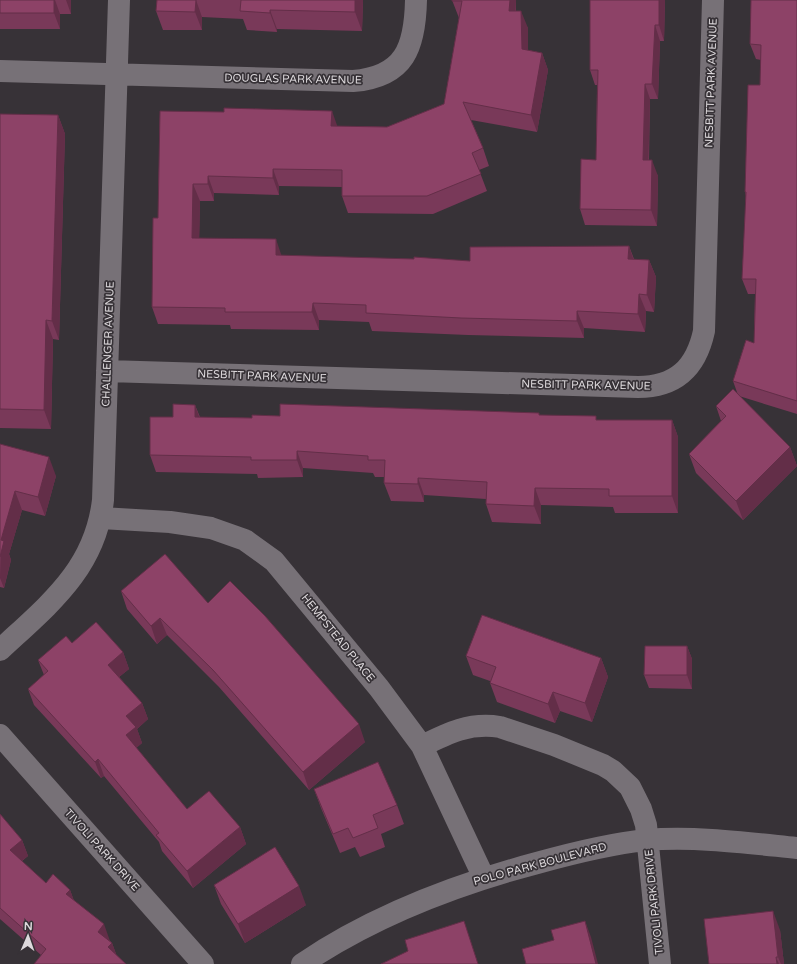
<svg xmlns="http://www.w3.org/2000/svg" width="797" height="964" font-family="'Varela Round',sans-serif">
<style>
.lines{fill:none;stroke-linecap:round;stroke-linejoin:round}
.minor{stroke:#777177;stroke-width:22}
.wall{fill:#793959}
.shaded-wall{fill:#632e48}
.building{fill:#8d4267;stroke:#632e48}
.labels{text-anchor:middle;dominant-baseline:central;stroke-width:3.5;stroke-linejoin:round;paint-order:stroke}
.street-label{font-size:11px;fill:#ddd9dc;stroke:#373237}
</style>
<rect width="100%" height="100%" fill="#373237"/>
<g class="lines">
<path class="minor" d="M 0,71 L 353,81 C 405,77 415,47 416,0
M 107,371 L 638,387 C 676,387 696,368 704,331 L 713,0
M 101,518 L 170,522 L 211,528 L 245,540 L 274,561 L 379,688 L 422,746 L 484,878
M 0,650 C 48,605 95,570 103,500 L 119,0
M 0,735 L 203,964
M 422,746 C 448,733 470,722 500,727 L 554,745 L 603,765 L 613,771 L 630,787 L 641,809 L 646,825 L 660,964
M 302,964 C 373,916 454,885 537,863 C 573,853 609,844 646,840 C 696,836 748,843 797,848"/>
</g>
<path class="wall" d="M 0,0 L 71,0 L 71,14 L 60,14 L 60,29 L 0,29 Z
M 157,0 L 363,0 L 362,31 L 277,29 L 277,32 L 247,30 L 243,19 L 202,17 L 202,30 L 163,30 L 156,11 Z
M 452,0 L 516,0 L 516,11 L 528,28 L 528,50 L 542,53 L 548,70 L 537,132 L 471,120 L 483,148 L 489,166 L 479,170 L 487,191 L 433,214 L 348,213 L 342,196 L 342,187 L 279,186 L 279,195 L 214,193 L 214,201 L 200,201 L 199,238 L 282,256 L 470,261 L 629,246 L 634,259 L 649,260 L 656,277 L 654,312 L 646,311 L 645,332 L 584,328 L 584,338 L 468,335 L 372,331 L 369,322 L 319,320 L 319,330 L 231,329 L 230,325 L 158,324 L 152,307 L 158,218 L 160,111 L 337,126 L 387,127 L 444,104 L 459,18 Z
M 665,0 L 664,41 L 660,41 L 658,99 L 650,99 L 649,160 L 658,176 L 657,226 L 585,225 L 580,209 L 596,160 L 597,85 L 595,85 L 590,70 Z
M 797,0 L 797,414 L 739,396 L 790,447 L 797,466 L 743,520 L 696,473 L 689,454 L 721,421 L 716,406 L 738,395 L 733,381 L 754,343 L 755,294 L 748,294 L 742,279 L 746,196 L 745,192 L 760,85 L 761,60 L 756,59 L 750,44 Z
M 0,114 L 58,115 L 65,134 L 59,340 L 53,339 L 51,429 L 0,428 Z
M 195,405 L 200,417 L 252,418 L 539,415 L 598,420 L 672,420 L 678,437 L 678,513 L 615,513 L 613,507 L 541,505 L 541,524 L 492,522 L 486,504 L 486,499 L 424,495 L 424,502 L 391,501 L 384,483 L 384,477 L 375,477 L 373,473 L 303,468 L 303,477 L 258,478 L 257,474 L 156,472 L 150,455 L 173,417 Z
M 0,444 L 56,476 L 45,516 L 22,510 L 9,554 L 11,560 L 4,588 L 0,587 Z
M 121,591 L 208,603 L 365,742 L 309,790 L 219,687 L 167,635 L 157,644 L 127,609 Z
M 72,643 L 123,652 L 129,669 L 119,677 L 142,703 L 148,719 L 137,729 L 142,743 L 136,748 L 187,809 L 240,827 L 246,844 L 193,888 L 162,851 L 159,842 L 104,776 L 101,778 L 34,705 L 28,689 L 44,675 L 38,660 Z
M 687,646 L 692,659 L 692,689 L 649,688 L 644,675 Z
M 466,656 L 601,658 L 608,677 L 592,722 L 560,711 L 555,723 L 497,702 L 490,683 L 490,681 L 473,675 Z
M 314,789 L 397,805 L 404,824 L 381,834 L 385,847 L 360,857 L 355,847 L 340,853 L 321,808 Z
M 0,814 L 22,840 L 28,856 L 22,861 L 46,883 L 70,890 L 74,901 L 110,941 L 112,943 L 116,954 L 41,955 L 0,919 Z
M 214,885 L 306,905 L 245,943 L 221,904 Z
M 780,930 L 784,964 L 709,964 Z"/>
<path class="shaded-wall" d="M 54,0 L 55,0 L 60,14 L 60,29 L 54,13 Z
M 66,0 L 71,0 L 71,14 Z
M 196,0 L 202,17 L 202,30 L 195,12 Z
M 355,0 L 363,0 L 362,31 L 355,12 Z
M 510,0 L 516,0 L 515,28 L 509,11 Z
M 659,0 L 665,0 L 664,41 L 659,25 Z
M 270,10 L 277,29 L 277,32 L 270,13 Z
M 521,11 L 528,28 L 528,67 L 522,49 Z
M 655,25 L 660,41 L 658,99 L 652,84 Z
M 542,53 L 548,70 L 537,132 L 531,115 Z
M 645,84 L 650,99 L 648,176 L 643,160 Z
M 332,111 L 338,128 L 331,126 Z
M 58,115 L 65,134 L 59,340 L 52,321 Z
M 652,160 L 658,176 L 657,226 L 651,210 Z
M 273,169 L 279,186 L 279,195 L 273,178 Z
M 208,176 L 214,193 L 214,201 L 208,184 Z
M 193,184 L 200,201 L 199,255 L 192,238 Z
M 276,239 L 282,257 L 276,255 Z
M 629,246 L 635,264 L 628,259 Z
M 649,260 L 656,277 L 654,312 L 647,295 Z
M 639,294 L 646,311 L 645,332 L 638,314 Z
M 313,303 L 319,320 L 319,330 L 312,312 Z
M 577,311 L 584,328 L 584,338 L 577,321 Z
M 46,320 L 53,339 L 51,429 L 44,410 Z
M 195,405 L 201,422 L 195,417 Z
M 672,420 L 678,437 L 678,513 L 672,496 Z
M 790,447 L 797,466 L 743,520 L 736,501 Z
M 297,451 L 303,468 L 303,477 L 297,460 Z
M 49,457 L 56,476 L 45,516 L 38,497 Z
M 418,478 L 424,495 L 424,502 L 418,484 Z
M 535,488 L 541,505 L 541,524 L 534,506 Z
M 15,491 L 22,510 L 9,554 L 11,560 L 4,588 L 0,578 L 1,540 Z
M 160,618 L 167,635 L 157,644 L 151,626 Z
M 687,646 L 692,659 L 692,689 L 687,675 Z
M 123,652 L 129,669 L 114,681 L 108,665 Z
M 601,658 L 608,677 L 592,722 L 585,703 Z
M 553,692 L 560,711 L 555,723 L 548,704 Z
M 142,703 L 148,719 L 137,729 L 142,743 L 132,752 L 126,735 L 126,716 Z
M 359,724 L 365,742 L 309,790 L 303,772 Z
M 98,759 L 104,776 L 101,778 L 95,762 Z
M 240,827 L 246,844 L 193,888 L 187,871 Z
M 22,840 L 28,856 L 15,866 L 10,850 Z
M 299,886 L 306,905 L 245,943 L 238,924 Z
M 70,890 L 76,906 L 66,894 Z
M 773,911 L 780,930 L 784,964 L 781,964 L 778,957 Z
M 585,921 L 591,937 L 598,964 L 596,964 Z
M 104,924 L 110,941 L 104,948 L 98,932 Z
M 112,943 L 118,959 L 108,947 Z
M 776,957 L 779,964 L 777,964 Z"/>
<path class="building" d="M 0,0 L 54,0 L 54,13 L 0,13 Z
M 157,0 L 196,0 L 195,12 L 156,11 Z
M 241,0 L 355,0 L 355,12 L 270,10 L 270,13 L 240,11 Z
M 452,0 L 510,0 L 509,11 L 521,11 L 522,49 L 542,53 L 531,115 L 463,102 L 483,148 L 472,153 L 481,174 L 427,196 L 342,196 L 342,170 L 273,169 L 273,178 L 208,176 L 208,184 L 193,184 L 192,238 L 276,239 L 276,255 L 414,259 L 414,257 L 470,261 L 470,247 L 629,246 L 628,259 L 649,260 L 647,295 L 639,294 L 638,314 L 577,311 L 577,321 L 461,318 L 366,313 L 366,305 L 313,303 L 312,312 L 225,312 L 225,308 L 152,307 L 153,218 L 158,218 L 160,111 L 224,112 L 224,108 L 332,111 L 331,126 L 387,127 L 444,104 L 462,1 L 452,1 Z
M 590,0 L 659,0 L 659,25 L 655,25 L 652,84 L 645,84 L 643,160 L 652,160 L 651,210 L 580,209 L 581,159 L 596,160 L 598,70 L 590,70 Z
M 751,0 L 797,0 L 797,401 L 733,381 L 746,340 L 754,343 L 756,279 L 742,279 L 746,192 L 745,192 L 748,85 L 760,85 L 761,45 L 750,44 Z
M 0,114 L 58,115 L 52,321 L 46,320 L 44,410 L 0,409 Z
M 733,389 L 790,447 L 736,501 L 689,454 L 726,416 L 716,406 Z
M 173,404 L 195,405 L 195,417 L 252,418 L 252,415 L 280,416 L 280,404 L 539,413 L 539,415 L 596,416 L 596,420 L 672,420 L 672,496 L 609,496 L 609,489 L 535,488 L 534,506 L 486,504 L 487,482 L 418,478 L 418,484 L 384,483 L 385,460 L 368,460 L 368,456 L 297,451 L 297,460 L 251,460 L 251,457 L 150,455 L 150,417 L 173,417 Z
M 0,444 L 49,457 L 38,497 L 15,491 L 1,540 L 4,541 L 0,557 Z
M 165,554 L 208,603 L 230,581 L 265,616 L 359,724 L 303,772 L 213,670 L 160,618 L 151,626 L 121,591 Z
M 482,615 L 601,658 L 585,703 L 553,692 L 548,704 L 490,683 L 496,667 L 466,656 Z
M 96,622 L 123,652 L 108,665 L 142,703 L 126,716 L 136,727 L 126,735 L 187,809 L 209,791 L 240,827 L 187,871 L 156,835 L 159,833 L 98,759 L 95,762 L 28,689 L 48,671 L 38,660 L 66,636 L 72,643 Z
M 645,646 L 687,646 L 687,675 L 644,675 Z
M 378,762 L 397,805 L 373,815 L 378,828 L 353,838 L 348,828 L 333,834 L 314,789 Z
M 0,814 L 22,840 L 10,850 L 46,883 L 53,874 L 70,890 L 66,894 L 104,924 L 98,932 L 112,943 L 108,947 L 126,964 L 34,964 L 46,949 L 0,908 Z
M 275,847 L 299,886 L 238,924 L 214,885 Z
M 773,911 L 778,957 L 776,957 L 777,964 L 709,964 L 704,919 Z
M 464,921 L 478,964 L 381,964 L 408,951 L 405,940 Z
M 585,921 L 596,964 L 526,964 L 522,949 L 554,940 L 551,930 Z"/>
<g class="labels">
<g class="street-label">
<text transform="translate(293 79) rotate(1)">DOUGLAS PARK AVENUE</text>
<text transform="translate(711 83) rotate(-88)">NESBITT PARK AVENUE</text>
<text transform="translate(108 344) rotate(-88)">CHALLENGER AVENUE</text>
<text transform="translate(262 376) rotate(2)">NESBITT PARK AVENUE</text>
<text transform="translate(586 385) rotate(1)">NESBITT PARK AVENUE</text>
<text transform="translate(338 638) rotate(51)">HEMPSTEAD PLACE</text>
<text transform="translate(102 850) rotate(48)">TIVOLI PARK DRIVE</text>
<text transform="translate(540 864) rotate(-15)">POLO PARK BOULEVARD</text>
<text transform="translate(654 902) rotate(-96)">TIVOLI PARK DRIVE</text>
</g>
</g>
<g transform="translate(28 936) rotate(2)" stroke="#373237" stroke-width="3" paint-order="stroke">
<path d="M0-3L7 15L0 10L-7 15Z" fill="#ddd9dc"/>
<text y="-6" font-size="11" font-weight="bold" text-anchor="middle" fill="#ddd9dc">N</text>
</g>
</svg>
